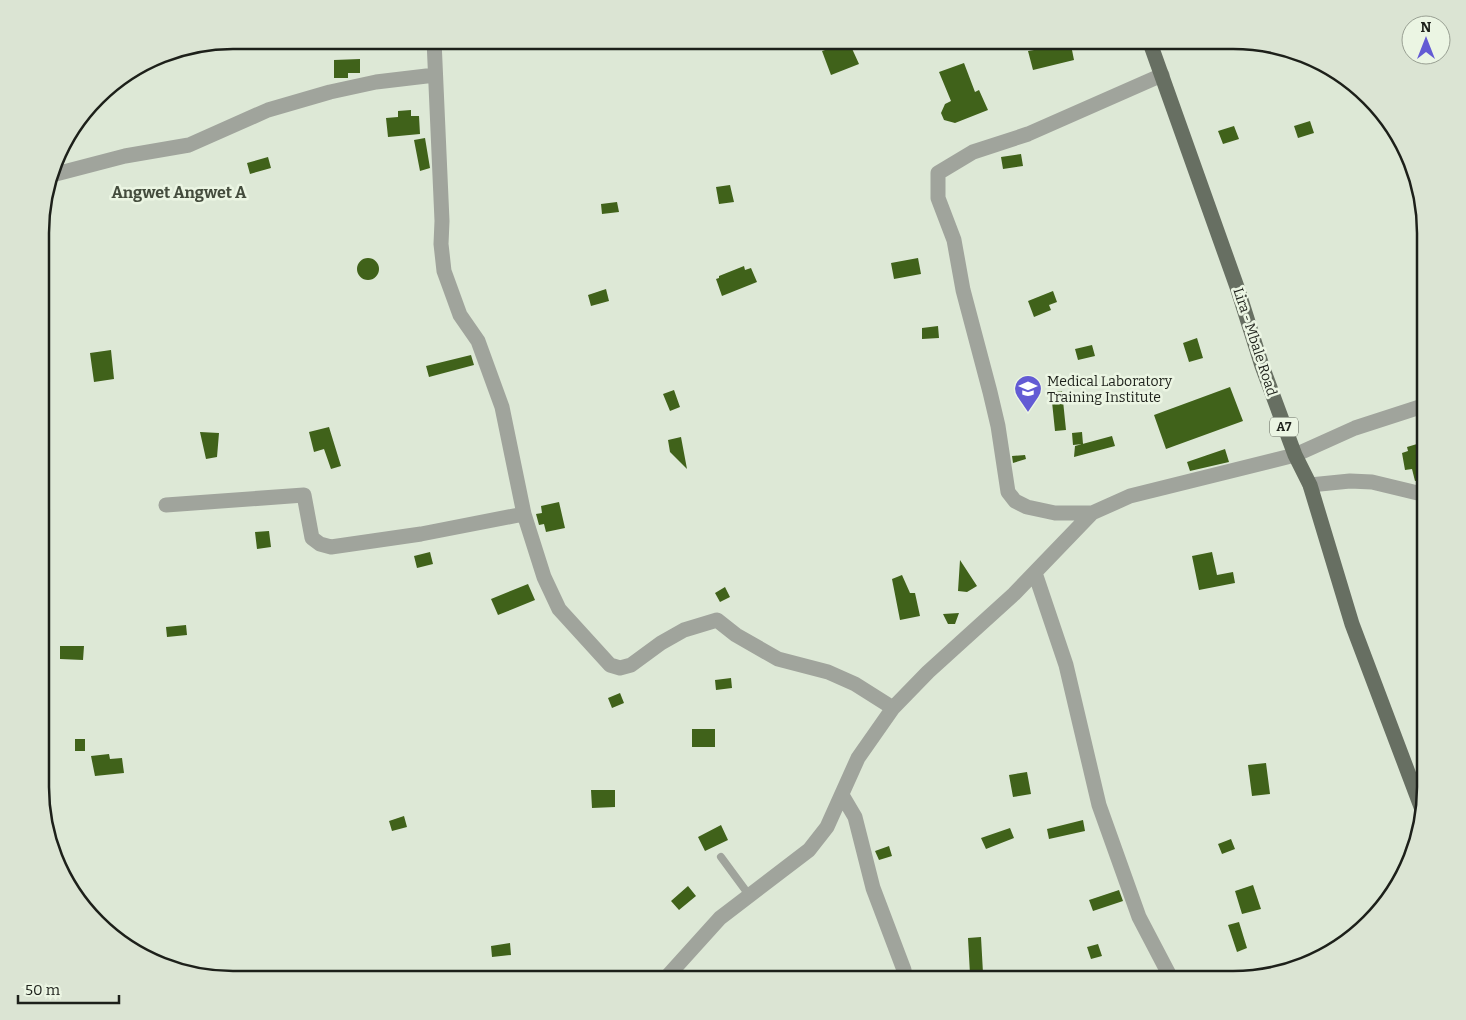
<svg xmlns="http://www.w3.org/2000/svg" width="1466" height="1020" font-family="Bitter,serif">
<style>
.building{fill:#40621a}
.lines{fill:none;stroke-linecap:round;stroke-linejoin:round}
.service{stroke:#a0a49c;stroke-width:8}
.minor{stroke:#a0a49c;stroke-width:15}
.primary{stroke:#676f62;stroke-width:15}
.labels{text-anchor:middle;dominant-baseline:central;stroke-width:5;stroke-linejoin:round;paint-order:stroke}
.shield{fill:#ebf5e3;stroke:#5b6056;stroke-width:1}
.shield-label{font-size:12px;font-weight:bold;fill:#1d201a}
.street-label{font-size:14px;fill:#1d201a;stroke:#ebf5e3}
.poi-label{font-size:14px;fill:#1d201a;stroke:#ebf5e3;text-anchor:start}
.quarter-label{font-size:16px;font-weight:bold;fill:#444c3d;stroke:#ebf5e3}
.rim{fill:none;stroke:#1d201a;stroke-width:2.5}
</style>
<rect width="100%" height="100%" fill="#dde8d6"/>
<path class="building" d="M 1031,40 L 1070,40 L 1074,60 L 1033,70 L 1028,51 L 1034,50 Z
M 849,42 L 859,64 L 831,75 L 822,51 Z
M 360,59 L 360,73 L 348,73 L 348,78 L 334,78 L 334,60 Z
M 964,63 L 975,92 L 979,90 L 988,110 L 955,123 L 944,120 L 941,113 L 945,104 L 951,101 L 939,72 Z
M 411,110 L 411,116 L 419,116 L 420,134 L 388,137 L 386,118 L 398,117 L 398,111 Z
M 1310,121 L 1314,133 L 1298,138 L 1294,126 Z
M 1234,126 L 1239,139 L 1223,144 L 1218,131 Z
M 425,138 L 430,168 L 420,171 L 414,140 Z
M 1021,154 L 1023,166 L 1003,169 L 1001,157 Z
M 268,157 L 271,168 L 250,174 L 247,163 Z
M 730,185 L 734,202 L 719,204 L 716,187 Z
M 617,202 L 619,212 L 602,214 L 601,204 Z
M 918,258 L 921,274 L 894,279 L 891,263 Z
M357 269a11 11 0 1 1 22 0a11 11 0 1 1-22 0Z
M 744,266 L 745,270 L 751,268 L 757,282 L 722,296 L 716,279 L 719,278 L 719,276 Z
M 606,289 L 609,301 L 591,306 L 588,295 Z
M 1053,291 L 1057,302 L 1049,305 L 1051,310 L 1034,317 L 1028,301 Z
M 938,326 L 939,338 L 922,339 L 922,328 Z
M 1197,338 L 1203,358 L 1189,362 L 1183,343 Z
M 1092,345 L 1095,356 L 1078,360 L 1075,349 Z
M 111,350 L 114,379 L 94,382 L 90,353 Z
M 471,355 L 474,365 L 429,377 L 426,366 Z
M 1230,387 L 1243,421 L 1166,449 L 1154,415 Z
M 674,390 L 680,407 L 670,411 L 663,394 Z
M 1062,391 L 1066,430 L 1055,431 L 1051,392 Z
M 329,427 L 341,466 L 331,469 L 324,449 L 314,452 L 309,432 Z
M 200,432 L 219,433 L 217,457 L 206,459 Z
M 1082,432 L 1083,444 L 1073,445 L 1072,433 Z
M 1112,436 L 1115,446 L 1074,457 L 1075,446 Z
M 681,437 L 687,469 L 670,452 L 668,440 Z
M 1417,444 L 1418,450 L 1426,448 L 1426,466 L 1422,467 L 1424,479 L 1415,481 L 1412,469 L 1405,470 L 1402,453 L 1408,451 L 1407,447 Z
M 1225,449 L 1229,462 L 1190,471 L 1187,462 Z
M 1025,455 L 1026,459 L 1013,463 L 1012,456 Z
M 559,502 L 565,528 L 546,532 L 544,524 L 539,525 L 536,514 L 542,513 L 541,506 Z
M 269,531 L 271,547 L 257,549 L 255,532 Z
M 430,552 L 433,564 L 417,568 L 414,556 Z
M 1212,552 L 1217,575 L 1233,572 L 1235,583 L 1199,590 L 1192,556 Z
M 960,560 L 977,586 L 967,592 L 958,591 Z
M 902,575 L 910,593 L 915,593 L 920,616 L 900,620 L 892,579 Z
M 528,584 L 535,600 L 498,615 L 491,599 Z
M 725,587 L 730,597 L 720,602 L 715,593 Z
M 959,613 L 955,624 L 948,624 L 943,614 Z
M 186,625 L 187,635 L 167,637 L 166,627 Z
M 60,646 L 84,646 L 83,660 L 60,659 Z
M 731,678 L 732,688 L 716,690 L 715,680 Z
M 620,693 L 624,703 L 612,708 L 608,698 Z
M 692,729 L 715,729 L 715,747 L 692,747 Z
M 75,739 L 85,739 L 85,751 L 75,751 Z
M 109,754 L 110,759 L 122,758 L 124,773 L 95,776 L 91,756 Z
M 1266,763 L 1270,794 L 1252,796 L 1248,765 Z
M 1027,772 L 1031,794 L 1013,797 L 1009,775 Z
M 591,790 L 615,790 L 615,807 L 592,808 Z
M 404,816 L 407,827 L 392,831 L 389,821 Z
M 1083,820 L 1085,831 L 1049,839 L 1047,829 Z
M 721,825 L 728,840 L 705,851 L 698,837 Z
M 1010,828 L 1014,838 L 986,849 L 981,838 Z
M 1231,839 L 1235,849 L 1222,854 L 1218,844 Z
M 889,846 L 892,856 L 879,860 L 875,851 Z
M 1253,885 L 1261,909 L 1242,914 L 1235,891 Z
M 688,886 L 696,896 L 679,910 L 671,901 Z
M 1119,890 L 1123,901 L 1093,911 L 1089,900 Z
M 1239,922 L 1247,948 L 1237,952 L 1228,925 Z
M 981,937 L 983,973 L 970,974 L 968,938 Z
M 510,943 L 511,955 L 492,957 L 491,946 Z
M 1098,944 L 1102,956 L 1091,959 L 1087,947 Z"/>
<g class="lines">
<path class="service" d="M 721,857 L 749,895"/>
<path class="minor" d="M 434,40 L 442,221 L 441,244 L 444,271 L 460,315 L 478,341 L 502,407 L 524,514
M 52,175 L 125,156 L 189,145 L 268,110 L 330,92 L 376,82 L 435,75
M 1310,485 L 1350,481 L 1372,482 L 1426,495
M 166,505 L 304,495 L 312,538 L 320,544 L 331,547 L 421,534 L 524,514 L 544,577 L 559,609 L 610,665 L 620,668 L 631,665 L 661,643 L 684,630 L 717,620 L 736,635 L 778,659 L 828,672 L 855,684 L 893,708
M 1092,513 L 1055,513 L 1027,507 L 1015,501 L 1008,492 L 998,426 L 990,392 L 963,290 L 954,240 L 938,198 L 938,173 L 973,152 L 1028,134 L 1162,75
M 1035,573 L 1066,665 L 1099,805 L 1139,917 L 1172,980
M 842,795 L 855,817 L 873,888 L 904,970 L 905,980
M 664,980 L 720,918 L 809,850 L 827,827 L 858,758 L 893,708 L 928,672 L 1014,594 L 1092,513 L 1130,496 L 1295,455 L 1355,428 L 1426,405"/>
<path class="primary" d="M 1149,40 L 1237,287 L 1262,366 L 1295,455 L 1310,485 L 1352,624 L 1423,812"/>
</g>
<defs>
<symbol id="school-pin" viewBox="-11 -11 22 30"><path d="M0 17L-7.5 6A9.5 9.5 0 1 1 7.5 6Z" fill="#635bd4" stroke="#ebf5e3"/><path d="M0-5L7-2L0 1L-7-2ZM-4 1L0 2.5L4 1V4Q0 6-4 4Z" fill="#fff"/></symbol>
</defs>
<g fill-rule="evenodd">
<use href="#school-pin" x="1012" y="373" width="32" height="43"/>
</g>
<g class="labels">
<rect class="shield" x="1270" y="417.5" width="28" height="19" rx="4"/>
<g class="shield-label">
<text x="1284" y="427">A7</text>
</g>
<g class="street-label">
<text transform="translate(1255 342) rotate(72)">Lira - Mbale Road</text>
</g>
<g class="poi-label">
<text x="1047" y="381">Medical Laboratory<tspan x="1047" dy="16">Training Institute</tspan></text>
</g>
<g class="quarter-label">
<text x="179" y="192">Angwet Angwet A</text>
</g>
</g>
<path d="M0 0H1466V1020H0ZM233 49H1233A184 184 0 0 1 1417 233V787A184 184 0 0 1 1233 971H233A184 184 0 0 1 49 787V233A184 184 0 0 1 233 49Z" fill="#dbe4d3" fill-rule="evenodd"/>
<path class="rim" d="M233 49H1233A184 184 0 0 1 1417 233V787A184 184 0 0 1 1233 971H233A184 184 0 0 1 49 787V233A184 184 0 0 1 233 49Z"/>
<g transform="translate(1426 40)"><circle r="24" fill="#ebf5e3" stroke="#99a093"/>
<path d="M0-4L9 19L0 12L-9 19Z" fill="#635bd4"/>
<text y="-8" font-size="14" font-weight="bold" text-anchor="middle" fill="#1d201a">N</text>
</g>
<path d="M18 995v8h101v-8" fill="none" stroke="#1d201a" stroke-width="2.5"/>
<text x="25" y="995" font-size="15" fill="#1d201a" stroke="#ebf5e3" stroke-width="4" paint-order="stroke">50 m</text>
</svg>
